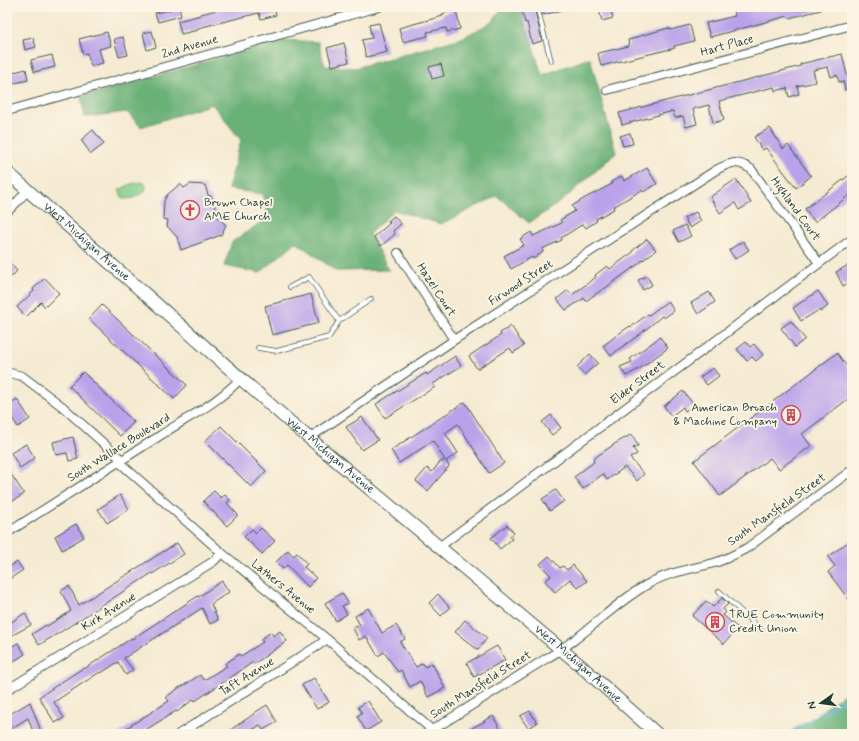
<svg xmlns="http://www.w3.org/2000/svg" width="859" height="741" font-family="Mynerve,sans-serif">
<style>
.green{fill:#83ce8c;stroke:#518660}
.forest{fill:#6ab178;stroke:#447756}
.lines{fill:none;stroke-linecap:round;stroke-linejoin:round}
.stream{stroke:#54b1d2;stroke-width:3}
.building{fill:#b9a2ea}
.lane-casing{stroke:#3f574c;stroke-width:5.5}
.street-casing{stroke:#3f574c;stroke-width:10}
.secondary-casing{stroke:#3f574c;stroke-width:14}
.lane{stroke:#fff;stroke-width:4}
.street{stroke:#fff;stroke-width:8}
.secondary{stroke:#fff;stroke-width:12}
.labels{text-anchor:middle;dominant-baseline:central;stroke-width:4;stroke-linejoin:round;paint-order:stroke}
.street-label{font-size:12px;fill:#1f3d34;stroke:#fcf5e5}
.poi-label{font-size:12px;fill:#1f3d34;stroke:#fcf5e5;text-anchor:start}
</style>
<rect width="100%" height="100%" fill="#fcf5e5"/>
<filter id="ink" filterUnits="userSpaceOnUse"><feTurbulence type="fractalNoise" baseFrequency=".025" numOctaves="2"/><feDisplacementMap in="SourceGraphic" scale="8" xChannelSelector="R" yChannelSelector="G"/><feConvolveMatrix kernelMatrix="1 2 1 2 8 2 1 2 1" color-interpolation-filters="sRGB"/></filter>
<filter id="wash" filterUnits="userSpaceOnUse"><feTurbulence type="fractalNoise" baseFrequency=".012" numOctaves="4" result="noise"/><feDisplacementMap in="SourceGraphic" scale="16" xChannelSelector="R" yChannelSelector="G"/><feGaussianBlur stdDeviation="0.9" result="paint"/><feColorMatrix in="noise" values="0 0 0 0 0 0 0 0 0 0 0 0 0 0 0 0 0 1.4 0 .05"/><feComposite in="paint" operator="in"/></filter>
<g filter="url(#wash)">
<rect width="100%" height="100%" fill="#f5ead2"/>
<path class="green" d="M 143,182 L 146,186 L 145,192 L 134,198 L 123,199 L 119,190 L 131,184 Z"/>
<path class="forest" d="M 503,7 L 520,7 L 542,75 L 590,58 L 616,153 L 563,200 L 529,223 L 497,196 L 441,224 L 394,210 L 369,234 L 389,270 L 336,271 L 296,242 L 260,273 L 224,266 L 232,242 L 269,217 L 262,194 L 228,189 L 241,140 L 212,104 L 141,127 L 127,112 L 85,117 L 81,97 L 284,40 L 318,42 L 325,66 L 355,68 L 462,38 L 492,22 Z
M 852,688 L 852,734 L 791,734 Z"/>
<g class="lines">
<path class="stream" d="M 788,734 L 852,695"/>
</g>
<g id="blocks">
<path class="building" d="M 169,7 L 179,7 L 181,16 L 158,22 L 155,13 L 170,10 Z
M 232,7 L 274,7 L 276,15 L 261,19 L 259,13 L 198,28 L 198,30 L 181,34 L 178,21 L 201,15 L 201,14 L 225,8 L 225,9 Z
M 521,7 L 534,7 L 542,41 L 532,44 L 527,22 L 525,23 Z
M 541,7 L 561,7 L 562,10 L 543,15 Z
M 749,7 L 820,7 L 821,10 L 789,18 L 788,16 L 710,37 L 706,23 L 735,16 L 734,11 Z
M 610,8 L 613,18 L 602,21 L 599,10 Z
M 456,10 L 460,29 L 447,32 L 446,28 L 427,32 L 428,36 L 403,42 L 399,28 L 443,16 L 442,14 Z
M 379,23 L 387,52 L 366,57 L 362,40 L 372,38 L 369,25 Z
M 690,25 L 694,41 L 674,46 L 675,48 L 654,53 L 601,66 L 598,53 L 629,46 L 628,40 L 636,38 L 636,37 L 669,28 L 670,30 Z
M 152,31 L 156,47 L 147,50 L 143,33 Z
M 107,32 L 111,46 L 99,49 L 103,63 L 91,66 L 87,53 L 83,54 L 79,39 Z
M 123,37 L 128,55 L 119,57 L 114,39 Z
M 33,38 L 36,47 L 25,50 L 23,40 Z
M 344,43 L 349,62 L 332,66 L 327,48 Z
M 842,54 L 848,79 L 852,78 L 852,89 L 845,90 L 843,81 L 839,82 L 837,75 L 831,77 L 828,67 L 813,70 L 816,82 L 797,86 L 799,94 L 789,97 L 787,88 L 775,91 L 774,87 L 719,101 L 724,120 L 713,123 L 709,105 L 693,109 L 697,124 L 686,127 L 683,116 L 675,118 L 673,111 L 622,125 L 619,113 L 801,66 L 800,64 Z
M 52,55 L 55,67 L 34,72 L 31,60 Z
M 441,64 L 444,76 L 432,79 L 429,67 Z
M 26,69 L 28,80 L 7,85 L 7,74 Z
M 770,128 L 783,149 L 788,145 L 811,176 L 796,188 L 766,148 L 762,150 L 754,137 Z
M 93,130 L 104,144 L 91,154 L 81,140 Z
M 630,133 L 633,144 L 623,146 L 620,136 Z
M 647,168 L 657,184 L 643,192 L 642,190 L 613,207 L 614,209 L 596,219 L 597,221 L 586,228 L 583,224 L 561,238 L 562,240 L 542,249 L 543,252 L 533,259 L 532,257 L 511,269 L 504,256 L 524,245 L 520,239 L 531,232 L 533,236 L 562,223 L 560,220 L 575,211 L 572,206 L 585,198 L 612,184 L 611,182 L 622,176 L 624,181 Z
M 852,173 L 852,193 L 815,222 L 805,209 Z
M 736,179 L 751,203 L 739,210 L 735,203 L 720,213 L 710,197 Z
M 180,184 L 184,188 L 190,184 L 205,185 L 208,195 L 211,196 L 219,219 L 226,225 L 221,235 L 181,250 L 177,237 L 167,226 L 168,220 L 163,219 L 164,201 L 167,195 Z
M 696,212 L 701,221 L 690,228 L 684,218 Z
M 394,216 L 401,224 L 393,231 L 395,234 L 381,246 L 374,237 L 390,223 L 388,221 Z
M 685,225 L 691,236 L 679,242 L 673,231 Z
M 647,239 L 656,250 L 638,264 L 604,289 L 604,288 L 586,301 L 584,298 L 566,310 L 557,299 L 568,290 L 572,295 L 596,277 L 595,275 L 607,266 L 610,269 L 633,252 L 632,251 Z
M 743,241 L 749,250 L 735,259 L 729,250 Z
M 7,260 L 17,271 L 7,281 Z
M 852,263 L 852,281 L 843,286 L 836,272 Z
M 647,276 L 652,285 L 643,290 L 638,280 Z
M 45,278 L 59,293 L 45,307 L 41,302 L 26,317 L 17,307 L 34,291 L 33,289 Z
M 818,291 L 828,306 L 820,312 L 819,310 L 801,321 L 793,308 Z
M 709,292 L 715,302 L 698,314 L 691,303 Z
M 311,294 L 319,323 L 272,335 L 265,306 Z
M 668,301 L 674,311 L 664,318 L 662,316 L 639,335 L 619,349 L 611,356 L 603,346 L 617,335 L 630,326 L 631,327 L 648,314 L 649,315 Z
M 102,305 L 187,385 L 174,399 L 89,319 Z
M 791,321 L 805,339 L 795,347 L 781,328 Z
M 511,326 L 524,346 L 513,353 L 510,348 L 477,369 L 469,356 L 501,335 L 500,333 Z
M 660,337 L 668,348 L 639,369 L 626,376 L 620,367 L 632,362 L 630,359 Z
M 746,342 L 750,347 L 754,344 L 763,355 L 756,361 L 752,357 L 747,361 L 737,349 Z
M 837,353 L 852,373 L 852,396 L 802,434 L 811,446 L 779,469 L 770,458 L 720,496 L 694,461 Z
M 590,354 L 598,363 L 584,375 L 577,367 Z
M 455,356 L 461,366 L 433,384 L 435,387 L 385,418 L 376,404 L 426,373 L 427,375 Z
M 713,368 L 719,376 L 707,385 L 700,377 Z
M 83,372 L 134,422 L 120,436 L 69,386 Z
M 683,391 L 694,405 L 685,411 L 683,407 L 671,416 L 664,406 Z
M 17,399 L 30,419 L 18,427 L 7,410 L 7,406 Z
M 465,402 L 504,463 L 489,473 L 458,424 L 445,433 L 458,453 L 446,461 L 449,466 L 428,491 L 416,481 L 427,468 L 432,472 L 439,463 L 445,460 L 433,441 L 399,463 L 391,450 Z
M 551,415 L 561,428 L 552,435 L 542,422 Z
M 362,417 L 378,440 L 362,450 L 346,427 Z
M 221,426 L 266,471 L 251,487 L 205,441 Z
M 632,434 L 638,446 L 633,448 L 637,454 L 630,458 L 644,474 L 637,481 L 625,467 L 607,480 L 603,474 L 583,489 L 574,477 L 594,462 L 593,459 L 616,443 Z
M 73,437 L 78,459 L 69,461 L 67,453 L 56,455 L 53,442 Z
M 26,444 L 35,458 L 20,468 L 11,453 Z
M 7,468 L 24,494 L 13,501 L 7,493 Z
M 556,490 L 564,501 L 550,511 L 542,499 Z
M 214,491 L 221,498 L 225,495 L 230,500 L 227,503 L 238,515 L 227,526 L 203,501 Z
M 120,495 L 129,509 L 107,523 L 98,509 Z
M 76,524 L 84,537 L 62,550 L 55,536 Z
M 507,525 L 514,533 L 510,536 L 512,539 L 500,549 L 491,538 Z
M 261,528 L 275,541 L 262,554 L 244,537 L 252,529 L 256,533 Z
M 852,539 L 852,604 L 828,572 L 835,566 L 828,557 Z
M 177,543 L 184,554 L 152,574 L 152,573 L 62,631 L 39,645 L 32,634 L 46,625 L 47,626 L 71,611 L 61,591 L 69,586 L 79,605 L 137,568 Z
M 288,550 L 293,556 L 297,553 L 307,564 L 304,567 L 316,578 L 308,587 L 287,565 L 283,569 L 276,562 Z
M 549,556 L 560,568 L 563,566 L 567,570 L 573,565 L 587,581 L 578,588 L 570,579 L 555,592 L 545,581 L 551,576 L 540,564 Z
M 17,562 L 23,570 L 11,578 L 7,572 L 7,568 Z
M 222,581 L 229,592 L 211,604 L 218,620 L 210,624 L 202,608 L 124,658 L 133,670 L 126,675 L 118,662 L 101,673 L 100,672 L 54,702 L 64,718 L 55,723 L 39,697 L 83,668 L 84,669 L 132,638 L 132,639 L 198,596 L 198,597 Z
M 342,593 L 348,603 L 342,606 L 347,614 L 336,621 L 325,603 Z
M 438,594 L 450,608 L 441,616 L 429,603 Z
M 722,598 L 728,604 L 723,609 L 726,612 L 723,615 L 738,628 L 724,644 L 692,616 L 706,601 L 713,607 Z
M 368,608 L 382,633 L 396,625 L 405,639 L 400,642 L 416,667 L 423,663 L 425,667 L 432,663 L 445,688 L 428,697 L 420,681 L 410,687 L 401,670 L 398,672 L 384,652 L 378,656 L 366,636 L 359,640 L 353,628 L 360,625 L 355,616 Z
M 25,613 L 31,625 L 7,638 L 7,625 Z
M 465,620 L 487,638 L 478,650 L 455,632 Z
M 280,631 L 287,641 L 254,664 L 253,662 L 233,676 L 195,701 L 194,699 L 177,712 L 176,711 L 139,734 L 117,734 L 169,701 L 166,697 L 180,687 L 181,687 L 200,675 L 204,680 L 227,666 L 225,664 L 239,654 L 241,656 L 263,642 L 261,639 L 271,632 L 273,636 Z
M 18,643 L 25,654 L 11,663 L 7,657 L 7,649 Z
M 497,646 L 505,660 L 474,677 L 467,663 Z
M 314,678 L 329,702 L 317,709 L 302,685 Z
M 368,701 L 381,722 L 366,731 L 357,716 L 362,713 L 358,707 Z
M 30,702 L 42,734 L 34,734 L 28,718 L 7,731 L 7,716 Z
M 267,705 L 277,722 L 263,730 L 260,725 L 246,734 L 224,734 L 254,714 L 254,713 Z
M 530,711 L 537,723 L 528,728 L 520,716 Z
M 493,716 L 503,734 L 461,734 L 485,721 L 484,721 Z"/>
</g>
</g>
<g filter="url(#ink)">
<use href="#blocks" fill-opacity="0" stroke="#3f574c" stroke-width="1"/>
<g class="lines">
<defs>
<path id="lane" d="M 537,7 L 551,61
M 339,321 L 371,299
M 258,348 L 277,351 L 329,337 L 339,321 L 309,277 L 290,287
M 719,591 L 761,630"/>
<path id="street" d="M 607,90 L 852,25
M 7,111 L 379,7
M 7,212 L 18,201 L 27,191
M 398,253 L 454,340
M 7,374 L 10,373 L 22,376 L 63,407 L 122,460
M 309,438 L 454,340 L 716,170 C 731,162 736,160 751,169 L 819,263
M 119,462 L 222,553 L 327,639 L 432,730
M 7,533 C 58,500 110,468 161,435 C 188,417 218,403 240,379
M 439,547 L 852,239
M 7,690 L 214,561 L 222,553
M 179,734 L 319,645 L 327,639
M 426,734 L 547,658 C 584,638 613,603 650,583 C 669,572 692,569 714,563 C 725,560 736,554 747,548 L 852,470"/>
<g id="secondary">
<path id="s1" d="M 7,172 L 290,422 L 581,666 L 657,734"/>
</g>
</defs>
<use href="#lane" class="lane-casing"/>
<use href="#street" class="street-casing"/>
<use href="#secondary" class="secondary-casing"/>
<use href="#lane" class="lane"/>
<use href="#street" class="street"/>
<use href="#secondary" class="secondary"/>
</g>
</g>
<defs>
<symbol id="church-ring" viewBox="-11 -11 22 22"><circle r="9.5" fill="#fcf5e5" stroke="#d1495b" stroke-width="1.5"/><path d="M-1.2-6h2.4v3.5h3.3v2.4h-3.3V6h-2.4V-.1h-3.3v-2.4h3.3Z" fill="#d1495b"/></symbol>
<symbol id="building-ring" viewBox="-11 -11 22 22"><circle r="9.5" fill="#fcf5e5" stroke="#d1495b" stroke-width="1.5"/><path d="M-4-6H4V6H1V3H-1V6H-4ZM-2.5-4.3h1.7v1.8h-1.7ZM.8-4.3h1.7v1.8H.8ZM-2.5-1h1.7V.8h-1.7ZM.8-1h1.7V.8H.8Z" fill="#d1495b"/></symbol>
</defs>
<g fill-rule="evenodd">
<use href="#church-ring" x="179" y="199" width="22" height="22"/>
<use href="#building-ring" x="780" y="404" width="22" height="22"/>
<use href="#building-ring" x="704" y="611" width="22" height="22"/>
</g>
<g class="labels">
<g class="street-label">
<text transform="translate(727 46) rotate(-15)">Hart Place</text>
<text transform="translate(190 47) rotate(-16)">2nd Avenue</text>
<text transform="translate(795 209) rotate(54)">Highland Court</text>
<text stroke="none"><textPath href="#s1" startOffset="106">West Michigan Avenue</textPath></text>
<text transform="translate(521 283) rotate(-33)">Firwood Street</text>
<text transform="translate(436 290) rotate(57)">Hazel Court</text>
<text transform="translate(638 383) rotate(-37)">Elder Street</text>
<text transform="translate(119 448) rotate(-32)">South Wallace Boulevard</text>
<text stroke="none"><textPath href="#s1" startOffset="430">West Michigan Avenue</textPath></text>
<text transform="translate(777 510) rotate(-35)">South Mansfield Street</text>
<text transform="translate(283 587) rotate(39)">Lathers Avenue</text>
<text transform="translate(109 612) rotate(-32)">Kirk Avenue</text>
<text stroke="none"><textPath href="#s1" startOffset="754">West Michigan Avenue</textPath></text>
<text transform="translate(247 677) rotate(-32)">Taft Avenue</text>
<text transform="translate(481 685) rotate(-32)">South Mansfield Street</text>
</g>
<g class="poi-label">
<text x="204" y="203">Brown Chapel<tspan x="204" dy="14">AME Church</tspan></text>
<text x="777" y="408" text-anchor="end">American Broach<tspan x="777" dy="14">&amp; Machine Company</tspan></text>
<text x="729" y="615">TRUE Community<tspan x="729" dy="14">Credit Union</tspan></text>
</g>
</g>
<rect width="859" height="741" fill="none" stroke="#fcf5e5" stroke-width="24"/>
<g transform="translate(821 703) rotate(256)" stroke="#fcf5e5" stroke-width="3" paint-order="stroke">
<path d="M0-3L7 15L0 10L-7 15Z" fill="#1f3d34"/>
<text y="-6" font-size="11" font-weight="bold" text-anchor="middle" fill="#1f3d34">N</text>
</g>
</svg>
